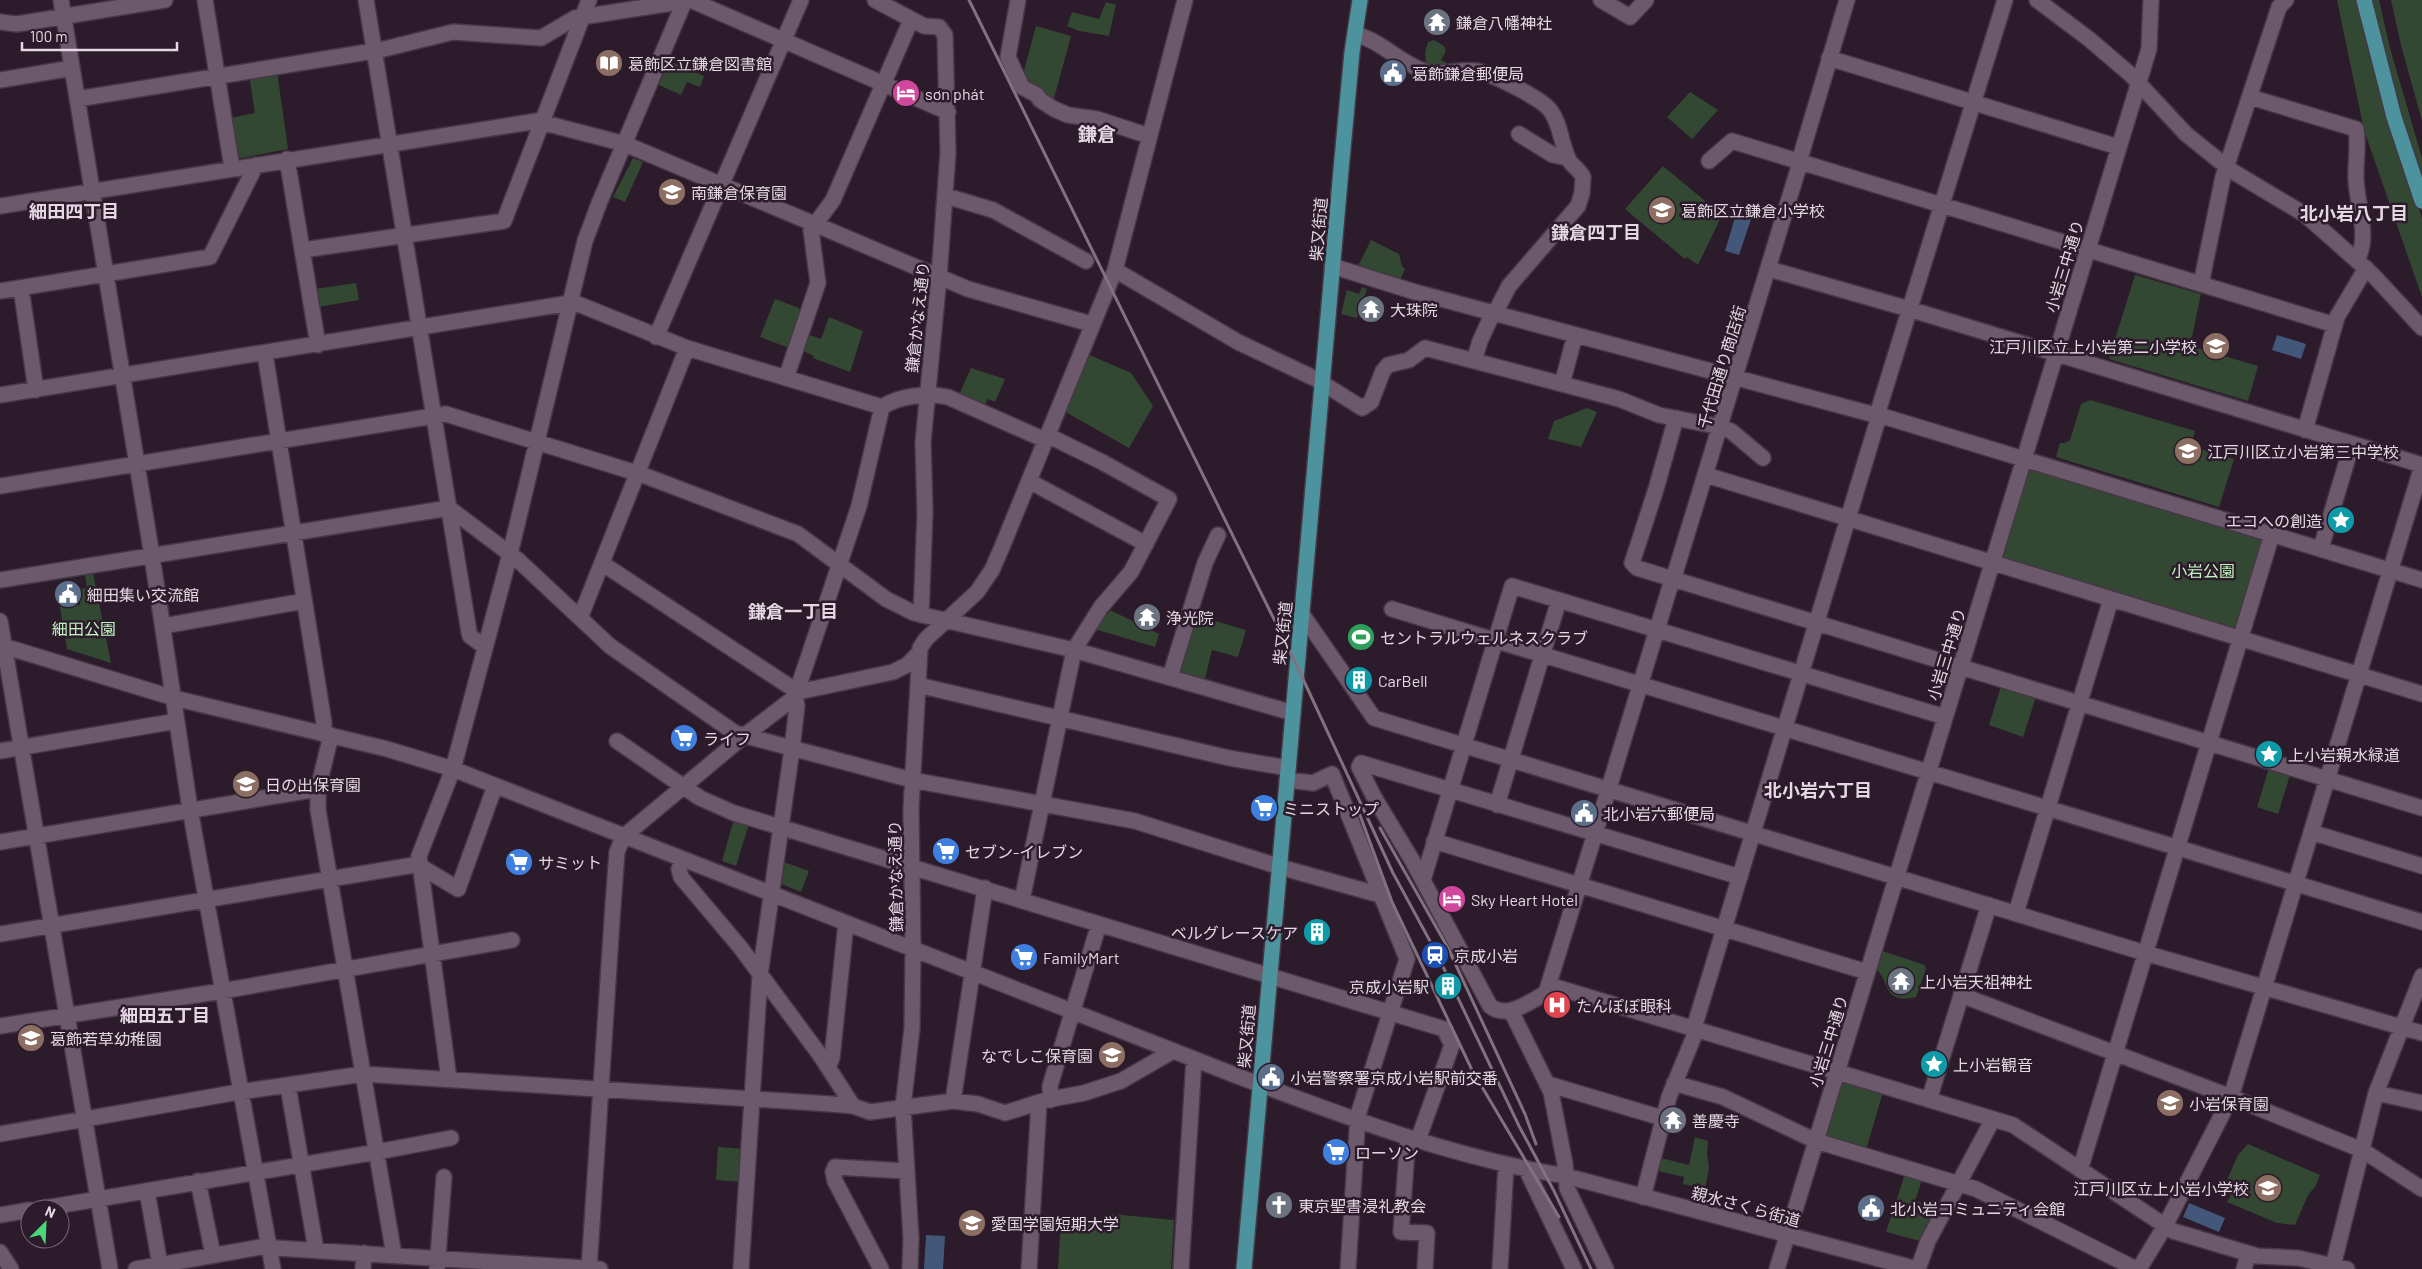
<svg xmlns="http://www.w3.org/2000/svg" width="2422" height="1269" font-family="Barlow,'Noto Sans JP',sans-serif">
<style>
.green{fill:#334832}
.water{fill:#43577a}
.lines{fill:none;stroke-linecap:round;stroke-linejoin:round}
.minor-casing{stroke:#463846;stroke-width:18}
.major-casing{stroke:#463846;stroke-width:18}
.minor{stroke:#6d596c;stroke-width:15}
.major{stroke:#4d939e;stroke-width:15}
.rail{stroke:#817280;stroke-width:3}
.labels{text-anchor:middle;dominant-baseline:central;stroke-width:5;stroke-linejoin:round;paint-order:stroke}
.poi-label{font-size:16px;fill:#e4d8e3;stroke:#2c1b2b;text-anchor:start}
.street-label{font-size:16px;fill:#e4d8e3;stroke:#2c1b2b}
.park-label{font-size:16px;fill:#c0f5bd;stroke:#2c1b2b}
.neighbourhood-label{font-size:18px;font-weight:bold;fill:#e4d8e3;stroke:#2c1b2b}
.quarter-label{font-size:19px;font-weight:bold;fill:#e4d8e3;stroke:#2c1b2b}
</style>
<rect width="100%" height="100%" fill="#2c1b2b"/>
<path class="green" d="M 2337,0 L 2357,0 L 2389,124 L 2422,218 L 2422,297 L 2364,130 Z
M 2371,0 L 2379,0 L 2390,48 L 2422,158 L 2422,182 L 2403,123 Z
M 2391,0 L 2422,0 L 2422,121 L 2401,45 Z
M 1106,2 L 1116,5 L 1109,36 L 1079,31 L 1067,26 L 1072,12 L 1099,19 Z
M 1036,26 L 1071,36 L 1053,102 L 1027,85 L 1023,74 Z
M 1434,40 L 1444,46 L 1446,51 L 1441,60 L 1447,63 L 1447,66 L 1438,69 L 1426,64 L 1425,53 L 1428,42 Z
M 669,61 L 704,76 L 700,87 L 687,82 L 681,95 L 659,85 Z
M 277,71 L 288,149 L 241,158 L 235,154 L 230,118 L 255,113 L 249,75 Z
M 1690,92 L 1718,110 L 1692,139 L 1667,117 Z
M 633,158 L 643,162 L 625,202 L 613,197 Z
M 1663,166 L 1722,215 L 1698,265 L 1687,257 L 1685,259 L 1625,209 Z
M 1371,240 L 1399,254 L 1402,266 L 1405,269 L 1399,282 L 1357,268 Z
M 2135,275 L 2201,294 L 2190,346 L 2258,366 L 2248,401 L 2109,359 Z
M 356,283 L 359,300 L 318,307 L 315,289 Z
M 1362,287 L 1367,289 L 1357,318 L 1341,314 L 1347,290 L 1359,294 Z
M 775,299 L 799,308 L 801,315 L 789,348 L 760,337 Z
M 829,317 L 863,331 L 850,372 L 813,358 L 814,356 L 801,350 L 807,334 L 821,339 Z
M 1085,353 L 1131,373 L 1153,406 L 1129,448 L 1062,410 Z
M 971,368 L 1005,379 L 995,402 L 988,399 L 984,406 L 959,395 Z
M 2090,400 L 2195,431 L 2191,446 L 2234,459 L 2219,507 L 2056,457 L 2060,443 L 2065,443 L 2070,440 L 2081,404 Z
M 1587,408 L 1597,412 L 1581,447 L 1548,439 L 1554,421 Z
M 2029,467 L 2263,538 L 2236,630 L 2003,558 Z
M 93,573 L 111,663 L 67,649 L 60,607 L 80,605 L 78,589 L 87,588 L 85,574 Z
M 1110,610 L 1159,634 L 1155,647 L 1091,628 L 1103,612 L 1108,614 Z
M 1195,615 L 1246,630 L 1238,657 L 1212,650 L 1204,682 L 1179,675 L 1177,670 Z
M 2001,686 L 2036,697 L 2023,737 L 1989,725 Z
M 2269,768 L 2290,775 L 2278,814 L 2257,807 Z
M 734,819 L 749,824 L 736,866 L 722,861 Z
M 781,861 L 809,871 L 801,892 L 779,883 Z
M 1882,951 L 1925,965 L 1926,969 L 1916,997 C 1881,1005 1891,980 1875,968 L 1879,952 Z
M 1845,1081 L 1883,1092 L 1866,1150 L 1826,1138 L 1825,1135 L 1840,1084 Z
M 1695,1137 L 1708,1141 L 1707,1154 L 1709,1168 L 1705,1189 L 1683,1184 L 1684,1177 L 1654,1170 L 1657,1157 L 1689,1165 Z
M 2248,1144 L 2320,1175 L 2315,1187 L 2308,1195 L 2295,1225 L 2277,1223 L 2227,1202 L 2231,1195 L 2222,1191 L 2238,1155 Z
M 718,1147 L 744,1149 L 743,1182 L 716,1180 Z
M 1905,1174 L 1922,1180 L 1915,1201 L 1937,1207 L 1920,1241 L 1886,1232 Z
M 1112,1214 L 1174,1220 L 1171,1269 L 1058,1269 L 1061,1217 L 1095,1220 Z"/>
<path class="water" d="M 1736,214 L 1751,219 L 1739,255 L 1725,251 Z
M 2277,335 L 2306,344 L 2301,359 L 2272,350 Z
M 2189,1203 L 2225,1218 L 2219,1232 L 2183,1217 Z
M 926,1235 L 945,1236 L 943,1269 L 924,1269 Z"/>
<g class="lines">
<defs>
<path id="minor" d="M 61,0 L 152,556 L 190,809 L 273,1269
M 205,0 L 232,168
M 366,0 L 469,632 L 470,636 L 485,647
M 875,0 L 924,26 L 939,27 L 945,35 L 948,153 L 939,277 L 923,442 L 925,513 L 921,615
M 1018,0 L 1008,57 L 1022,87 L 1037,95 L 1040,100 L 1054,109 L 1068,115 L 1097,119 L 1149,136
M 1601,0 L 1630,17 L 1646,0
M 2037,0 L 2089,39 L 2131,75 L 2186,134 L 2232,171 L 2304,214 L 2327,234 L 2373,275 L 2422,328
M 0,22 L 17,24 L 165,0
M 1355,34 C 1381,41 1399,62 1424,71 C 1441,77 1460,68 1477,71 C 1491,73 1542,99 1550,110 C 1561,124 1561,145 1569,160 C 1572,166 1580,170 1583,177 L 1582,193 L 1578,206 L 1509,286 L 1495,313
M 1829,58 L 2118,147
M 0,80 L 72,68
M 2250,97 L 2356,129 C 2359,146 2355,163 2356,180 C 2357,204 2370,238 2357,260
M 77,99 L 380,50 L 453,32 L 541,38 L 575,18 L 685,1 L 693,1 L 948,112
M 1519,134 L 1553,155 L 1568,158
M 287,159 L 318,345
M 1709,161 L 1732,141 L 2335,325
M 1799,162 L 1847,0
M 946,196 L 993,210 L 1086,261
M 0,206 L 537,121 L 625,144 L 968,289 L 1091,324
M 303,250 L 504,221 L 589,0
M 1332,266 L 1415,292 L 1879,416
M 1769,269 L 1909,309 L 2422,465
M 1115,270 L 1238,342 L 1316,379 L 1362,408 L 1371,402 L 1383,371 L 1388,365 L 1409,360 L 1425,348 L 1619,399 L 1659,415 L 1721,427 L 1731,431 L 1763,458
M 2201,284 L 2223,177 L 2279,7 L 2286,0
M 21,288 L 36,390
M 0,291 L 210,257 L 256,165
M 656,337 L 801,0
M 265,354 L 324,723 L 323,734
M 1474,361 L 1480,341 L 1493,313
M 786,378 L 818,283 L 811,230 L 833,200 L 911,20
M 1562,384 L 1575,335
M 0,395 L 570,303 L 578,304 L 687,348 L 882,407
M 1879,415 L 2422,580
M 1676,418 L 1656,489 L 1632,563 L 1637,568 L 2422,808
M 2305,430 L 2337,317 L 2366,268
M 1706,475 L 2422,694
M 1029,481 L 1146,544
M 0,486 L 446,414 L 643,475 L 798,534 L 886,599 L 914,613 L 1074,650 L 1293,713
M 2321,548 L 2352,444
M 603,564 L 798,692 L 893,672 L 907,665 L 919,653
M 0,580 L 449,508 L 518,560 L 610,646 L 735,733 L 912,780 L 1135,821 L 1287,869 L 1380,895
M 1672,580 C 1630,717 1589,856 1546,993 C 1530,1001 1508,1020 1490,1006 L 1412,860 L 1374,797 L 1359,767 L 1361,763 L 1740,877
M 1673,580 L 1800,163
M 1392,609 L 2422,922
M 1302,614 L 1374,718 L 2145,953 L 2422,1033
M 580,618 L 687,348
M 0,621 L 110,1269
M 163,626 L 304,601
M 0,645 L 174,698 L 387,749 L 453,769 L 1240,1077 C 1346,1117 1454,1158 1566,1176 L 1917,1269
M 1170,677 L 1205,563 L 1218,535
M 918,685 L 1229,758 L 1288,768
M 331,735 L 318,789 L 318,810 L 394,1255
M 617,741 L 700,798 L 734,813 L 1444,1029 L 1452,1045 L 1418,1140
M 0,751 L 177,721
M 1287,780 L 1313,783 L 1332,774 L 1407,959 L 1358,1115 L 1348,1269
M 1497,805 L 1559,600
M 2311,832 L 2422,866
M 1434,841 L 1867,972
M 0,842 L 318,789
M 682,859 L 679,869 L 681,877 L 740,947 L 820,1055 L 853,1106
M 1423,880 L 1512,586 L 1945,717
M 1022,900 L 1074,650 L 1101,607 L 1131,572 L 1169,499 L 1102,462 L 1047,435
M 2016,913 L 2111,599
M 0,934 L 414,865 L 420,866 L 458,889 L 495,786
M 1549,985 L 2013,1125 L 2173,1231 L 2257,1256 L 2298,1258 L 2347,1269
M 1961,995 L 2231,1097 L 2362,1150 L 2422,1189
M 1511,1011 L 1551,1092 L 1565,1164 L 1567,1188 L 1606,1269
M 0,1026 L 222,991 L 512,940
M 1694,1028 L 1879,416 L 1877,415 L 2005,0
M 828,1067 L 832,1058 L 846,923
M 449,1079 L 419,856 L 453,769 L 510,554 L 585,241 L 600,201 L 685,0
M 1674,1083 L 1723,1097 L 1816,1141 L 1976,1189 L 2136,1269
M 1548,1084 L 1662,1118
M 288,1086 L 316,1250
M 2376,1093 L 2422,1103
M 1051,1100 L 1050,1086 L 1099,924
M 1929,1100 L 1989,905
M 953,1101 L 985,888
M 0,1134 L 233,1093 L 363,1074 L 831,1104 L 853,1106 L 870,1112 L 953,1101 L 978,1104 L 1005,1113 L 1046,1100 L 1084,1093 L 1121,1081 L 1173,1051
M 1408,1137 L 1401,1232 L 1427,1233 L 1425,1269
M 2080,1170 L 2272,534
M 1527,1171 L 1574,1269
M 198,1181 L 213,1255
M 147,1191 L 160,1265
M 1643,1197 L 1669,1097 L 1697,1029
M 39,1209 L 377,1152 L 451,1138
M 0,1215 L 30,1210
M 0,1252 L 11,1269
M 2333,1266 L 2376,1093 L 2422,976
M 136,1269 L 261,1247 L 600,1269
M 363,1269 L 364,1253
M 437,1269 L 444,1177
M 589,1269 L 613,905 L 617,852 L 623,837 L 744,736 L 795,697 L 859,506 L 882,407 C 901,395 927,393 948,397 L 1045,440
M 741,1269 L 760,975 L 792,749 L 797,706 L 795,697
M 881,1269 L 835,1181 L 833,1172 L 835,1167 L 907,1171
M 910,1269 L 911,1238 L 903,1107 L 912,1028 L 913,949 L 911,809 L 920,648 L 926,639 L 977,592 L 992,570 L 1002,547 L 1115,270 L 1185,0
M 1029,1269 L 1039,1103
M 1181,1269 L 1194,1059
M 1500,1269 L 1506,1166
M 1777,1269 L 2149,49 L 2151,0
M 1918,1269 L 1928,1241 L 1993,1119
M 2139,1269 L 2165,1226 L 2231,1097 L 2422,466
M 2244,1269 L 2248,1254"/>
<path id="major" d="M 2364,0 L 2394,117 L 2422,201
M 1244,1269 L 1341,170 L 1352,52 L 1360,0"/>
</defs>
<use href="#minor" class="minor-casing"/>
<use href="#major" class="major-casing"/>
<use href="#minor" class="minor"/>
<use href="#major" class="major"/>
<path class="rail" d="M 969,0 L 1297,666 L 1393,873 L 1437,954 L 1519,1126 L 1554,1191 L 1591,1269
M 1360,815 L 1392,902 L 1472,1070 L 1559,1217
M 1380,828 L 1448,948 L 1525,1114 L 1536,1144"/>
</g>
<defs>
<symbol id="temple-disc" viewBox="-11 -11 22 22"><circle r="9.5" fill="#6b7280" stroke="#2c1b2b"/><path d="M0-6L5-2H3V0L6.5 2.5H4V6H1.5V3h-3V6H-4V2.5H-6.5L-3 0V-2H-5Z" fill="#fff"/></symbol>
<symbol id="library-disc" viewBox="-11 -11 22 22"><circle r="9.5" fill="#8d6e63" stroke="#2c1b2b"/><path d="M-6-4Q-3-5.5-.7-3.5V5Q-3 3-6 4ZM6-4Q3-5.5 .7-3.5V5Q3 3 6 4Z" fill="#fff"/></symbol>
<symbol id="civic-disc" viewBox="-11 -11 22 22"><circle r="9.5" fill="#5c6f8a" stroke="#2c1b2b"/><path d="M-.6-6.5H3V-4.5H.6V-3L4-1V1h2V6H-6V1h2V-1L-.6-3ZM-1.2 2.5V6h2.4V2.5Z" fill="#fff"/></symbol>
<symbol id="hotel-disc" viewBox="-11 -11 22 22"><circle r="9.5" fill="#d1479c" stroke="#2c1b2b"/><path d="M-6-4.5h1.5V1H6V5H4.5V3h-9V5H-6ZM-4 0a1.8 1.8 0 1 1 3.6 0ZM.5 0V-2.5h3Q6-2.5 6 0Z" fill="#fff"/></symbol>
<symbol id="school-disc" viewBox="-11 -11 22 22"><circle r="9.5" fill="#8d6e63" stroke="#2c1b2b"/><path d="M0-5L7-2L0 1L-7-2ZM-4 1L0 2.5L4 1V4Q0 6-4 4Z" fill="#fff"/></symbol>
<symbol id="sight-disc" viewBox="-11 -11 22 22"><circle r="9.5" fill="#0f9aa8" stroke="#2c1b2b"/><path d="M0-6L1.8-2.2L6-1.7L2.9 1.2L3.7 5.4L0 3.3L-3.7 5.4L-2.9 1.2L-6-1.7L-1.8-2.2Z" fill="#fff"/></symbol>
<symbol id="stadium-disc" viewBox="-11 -11 22 22"><circle r="9.5" fill="#2e9e5b" stroke="#2c1b2b"/><path d="M0-5a6.5 5 0 1 0 0 10a6.5 5 0 1 0 0-10ZM-3.5-1.8h7v3.6h-7Z" fill="#fff"/></symbol>
<symbol id="building-disc" viewBox="-11 -11 22 22"><circle r="9.5" fill="#0f9aa8" stroke="#2c1b2b"/><path d="M-4-6H4V6H1V3H-1V6H-4ZM-2.5-4.3h1.7v1.8h-1.7ZM.8-4.3h1.7v1.8H.8ZM-2.5-1h1.7V.8h-1.7ZM.8-1h1.7V.8H.8Z" fill="#fff"/></symbol>
<symbol id="supermarket-disc" viewBox="-11 -11 22 22"><circle r="9.5" fill="#3f7fe0" stroke="#2c1b2b"/><path d="M-6-5.5h2.5l.6 2H6L4.5 2H-2.5L-4.4-4H-6ZM-1.5 3.2a1.3 1.3 0 1 0 .1 0ZM3 3.2a1.3 1.3 0 1 0 .1 0Z" fill="#fff"/></symbol>
<symbol id="station-disc" viewBox="-11 -11 22 22"><circle r="9.5" fill="#1a4fb4" stroke="#2c1b2b"/><path d="M-3-6H3Q5-6 5-4V2Q5 4 3 4L4.5 6H3L1.5 4h-3L-3 6H-4.5L-3 4Q-5 4-5 2V-4Q-5-6-3-6ZM-3.5-4v3h7v-3ZM-3.5 1v1.5H-2V1ZM2 1v1.5H3.5V1Z" fill="#fff"/></symbol>
<symbol id="hospital-disc" viewBox="-11 -11 22 22"><circle r="9.5" fill="#e0444e" stroke="#2c1b2b"/><path d="M-5-5h3v3.5h4V-5h3V5h-3V1.5h-4V5h-3Z" fill="#fff"/></symbol>
<symbol id="church-disc" viewBox="-11 -11 22 22"><circle r="9.5" fill="#6b7280" stroke="#2c1b2b"/><path d="M-1.2-6h2.4v3.5h3.3v2.4h-3.3V6h-2.4V-.1h-3.3v-2.4h3.3Z" fill="#fff"/></symbol>
<symbol id="university-disc" viewBox="-11 -11 22 22"><circle r="9.5" fill="#8d6e63" stroke="#2c1b2b"/><path d="M0-5L7-2L0 1L-7-2ZM-4 1L0 2.5L4 1V4Q0 6-4 4Z" fill="#fff"/></symbol>
</defs>
<g fill-rule="evenodd">
<use href="#temple-disc" x="1421" y="6" width="32" height="32"/>
<use href="#library-disc" x="593" y="47" width="32" height="32"/>
<use href="#civic-disc" x="1377" y="57" width="32" height="32"/>
<use href="#hotel-disc" x="890" y="77" width="32" height="32"/>
<use href="#school-disc" x="656" y="176" width="32" height="32"/>
<use href="#school-disc" x="1646" y="194" width="32" height="32"/>
<use href="#temple-disc" x="1355" y="293" width="32" height="32"/>
<use href="#school-disc" x="2200" y="330" width="32" height="32"/>
<use href="#school-disc" x="2172" y="435" width="32" height="32"/>
<use href="#sight-disc" x="2325" y="504" width="32" height="32"/>
<use href="#civic-disc" x="52" y="578" width="32" height="32"/>
<use href="#temple-disc" x="1131" y="601" width="32" height="32"/>
<use href="#stadium-disc" x="1345" y="621" width="32" height="32"/>
<use href="#building-disc" x="1343" y="664" width="32" height="32"/>
<use href="#supermarket-disc" x="668" y="722" width="32" height="32"/>
<use href="#sight-disc" x="2253" y="738" width="32" height="32"/>
<use href="#school-disc" x="230" y="768" width="32" height="32"/>
<use href="#supermarket-disc" x="1248" y="792" width="32" height="32"/>
<use href="#civic-disc" x="1568" y="797" width="32" height="32"/>
<use href="#supermarket-disc" x="930" y="835" width="32" height="32"/>
<use href="#supermarket-disc" x="503" y="846" width="32" height="32"/>
<use href="#hotel-disc" x="1436" y="883" width="32" height="32"/>
<use href="#building-disc" x="1301" y="916" width="32" height="32"/>
<use href="#station-disc" x="1419" y="939" width="32" height="32"/>
<use href="#supermarket-disc" x="1008" y="941" width="32" height="32"/>
<use href="#temple-disc" x="1885" y="965" width="32" height="32"/>
<use href="#building-disc" x="1432" y="970" width="32" height="32"/>
<use href="#hospital-disc" x="1541" y="989" width="32" height="32"/>
<use href="#school-disc" x="15" y="1022" width="32" height="32"/>
<use href="#school-disc" x="1096" y="1039" width="32" height="32"/>
<use href="#sight-disc" x="1918" y="1048" width="32" height="32"/>
<use href="#civic-disc" x="1255" y="1061" width="32" height="32"/>
<use href="#school-disc" x="2154" y="1087" width="32" height="32"/>
<use href="#temple-disc" x="1657" y="1104" width="32" height="32"/>
<use href="#supermarket-disc" x="1320" y="1136" width="32" height="32"/>
<use href="#school-disc" x="2252" y="1172" width="32" height="32"/>
<use href="#church-disc" x="1263" y="1189" width="32" height="32"/>
<use href="#civic-disc" x="1855" y="1192" width="32" height="32"/>
<use href="#university-disc" x="956" y="1207" width="32" height="32"/>
</g>
<g class="labels">
<g class="poi-label">
<text x="1456" y="22">鎌倉八幡神社</text>
<text x="628" y="63">葛飾区立鎌倉図書館</text>
<text x="1412" y="73">葛飾鎌倉郵便局</text>
<text x="925" y="93">sơn phát</text>
<text x="691" y="192">南鎌倉保育園</text>
<text x="1681" y="210">葛飾区立鎌倉小学校</text>
<text x="1390" y="309">大珠院</text>
<text x="2197" y="346" text-anchor="end">江戸川区立上小岩第二小学校</text>
<text x="2207" y="451">江戸川区立小岩第三中学校</text>
<text x="2322" y="520" text-anchor="end">エコへの創造</text>
<text x="87" y="594">細田集い交流館</text>
<text x="1166" y="617">浄光院</text>
<text x="1380" y="637">セントラルウェルネスクラブ</text>
<text x="1378" y="680">CarBell</text>
<text x="703" y="738">ライフ</text>
<text x="2288" y="754">上小岩親水緑道</text>
<text x="265" y="784">日の出保育園</text>
<text x="1283" y="808">ミニストップ</text>
<text x="1603" y="813">北小岩六郵便局</text>
<text x="965" y="851">セブン-イレブン</text>
<text x="538" y="862">サミット</text>
<text x="1471" y="899">Sky Heart Hotel</text>
<text x="1298" y="932" text-anchor="end">ベルグレースケア</text>
<text x="1454" y="955">京成小岩</text>
<text x="1043" y="957">FamilyMart</text>
<text x="1920" y="981">上小岩天祖神社</text>
<text x="1429" y="986" text-anchor="end">京成小岩駅</text>
<text x="1576" y="1005">たんぽぽ眼科</text>
<text x="50" y="1038">葛飾若草幼稚園</text>
<text x="1093" y="1055" text-anchor="end">なでしこ保育園</text>
<text x="1953" y="1064">上小岩観音</text>
<text x="1290" y="1077">小岩警察署京成小岩駅前交番</text>
<text x="2189" y="1103">小岩保育園</text>
<text x="1692" y="1120">善慶寺</text>
<text x="1355" y="1152">ローソン</text>
<text x="2249" y="1188" text-anchor="end">江戸川区立上小岩小学校</text>
<text x="1298" y="1205">東京聖書浸礼教会</text>
<text x="1890" y="1208">北小岩コミュニティ会館</text>
<text x="991" y="1223">愛国学園短期大学</text>
</g>
<g class="street-label">
<text transform="translate(1318 229) rotate(-85)">柴又街道</text>
<text transform="translate(2064 266) rotate(-73)">小岩三中通り</text>
<text transform="translate(917 317) rotate(-84)">鎌倉かなえ通り</text>
<text transform="translate(1721 367) rotate(-73)">千代田通り商店街</text>
<text transform="translate(1282 633) rotate(-84)">柴又街道</text>
<text transform="translate(1946 654) rotate(-73)">小岩三中通り</text>
<text transform="translate(895 876) rotate(-91)">鎌倉かなえ通り</text>
<text transform="translate(1246 1036) rotate(-85)">柴又街道</text>
<text transform="translate(1828 1041) rotate(-73)">小岩三中通り</text>
<text transform="translate(1746 1206) rotate(15)">親水さくら街道</text>
</g>
<g class="park-label">
<text x="2203" y="570">小岩公園</text>
<text x="84" y="628">細田公園</text>
</g>
<g class="neighbourhood-label">
<text x="74" y="211">細田四丁目</text>
<text x="2354" y="213">北小岩八丁目</text>
<text x="1596" y="232">鎌倉四丁目</text>
<text x="793" y="611">鎌倉一丁目</text>
<text x="1818" y="790">北小岩六丁目</text>
<text x="165" y="1015">細田五丁目</text>
</g>
<g class="quarter-label">
<text x="1097" y="133">鎌倉</text>
</g>
</g>
<g transform="translate(45 1224) rotate(24)"><circle r="24" fill="#2c1b2b" stroke="#766775"/>
<path d="M0-4L9 19L0 12L-9 19Z" fill="#49d778"/>
<text y="-8" font-size="14" font-weight="bold" text-anchor="middle" fill="#e4d8e3">N</text>
</g>
<path d="M22 42v8h155v-8" fill="none" stroke="#e4d8e3" stroke-width="2.5"/>
<text x="30" y="42" font-size="15" fill="#e4d8e3" stroke="#2c1b2b" stroke-width="4" paint-order="stroke">100 m</text>
</svg>
